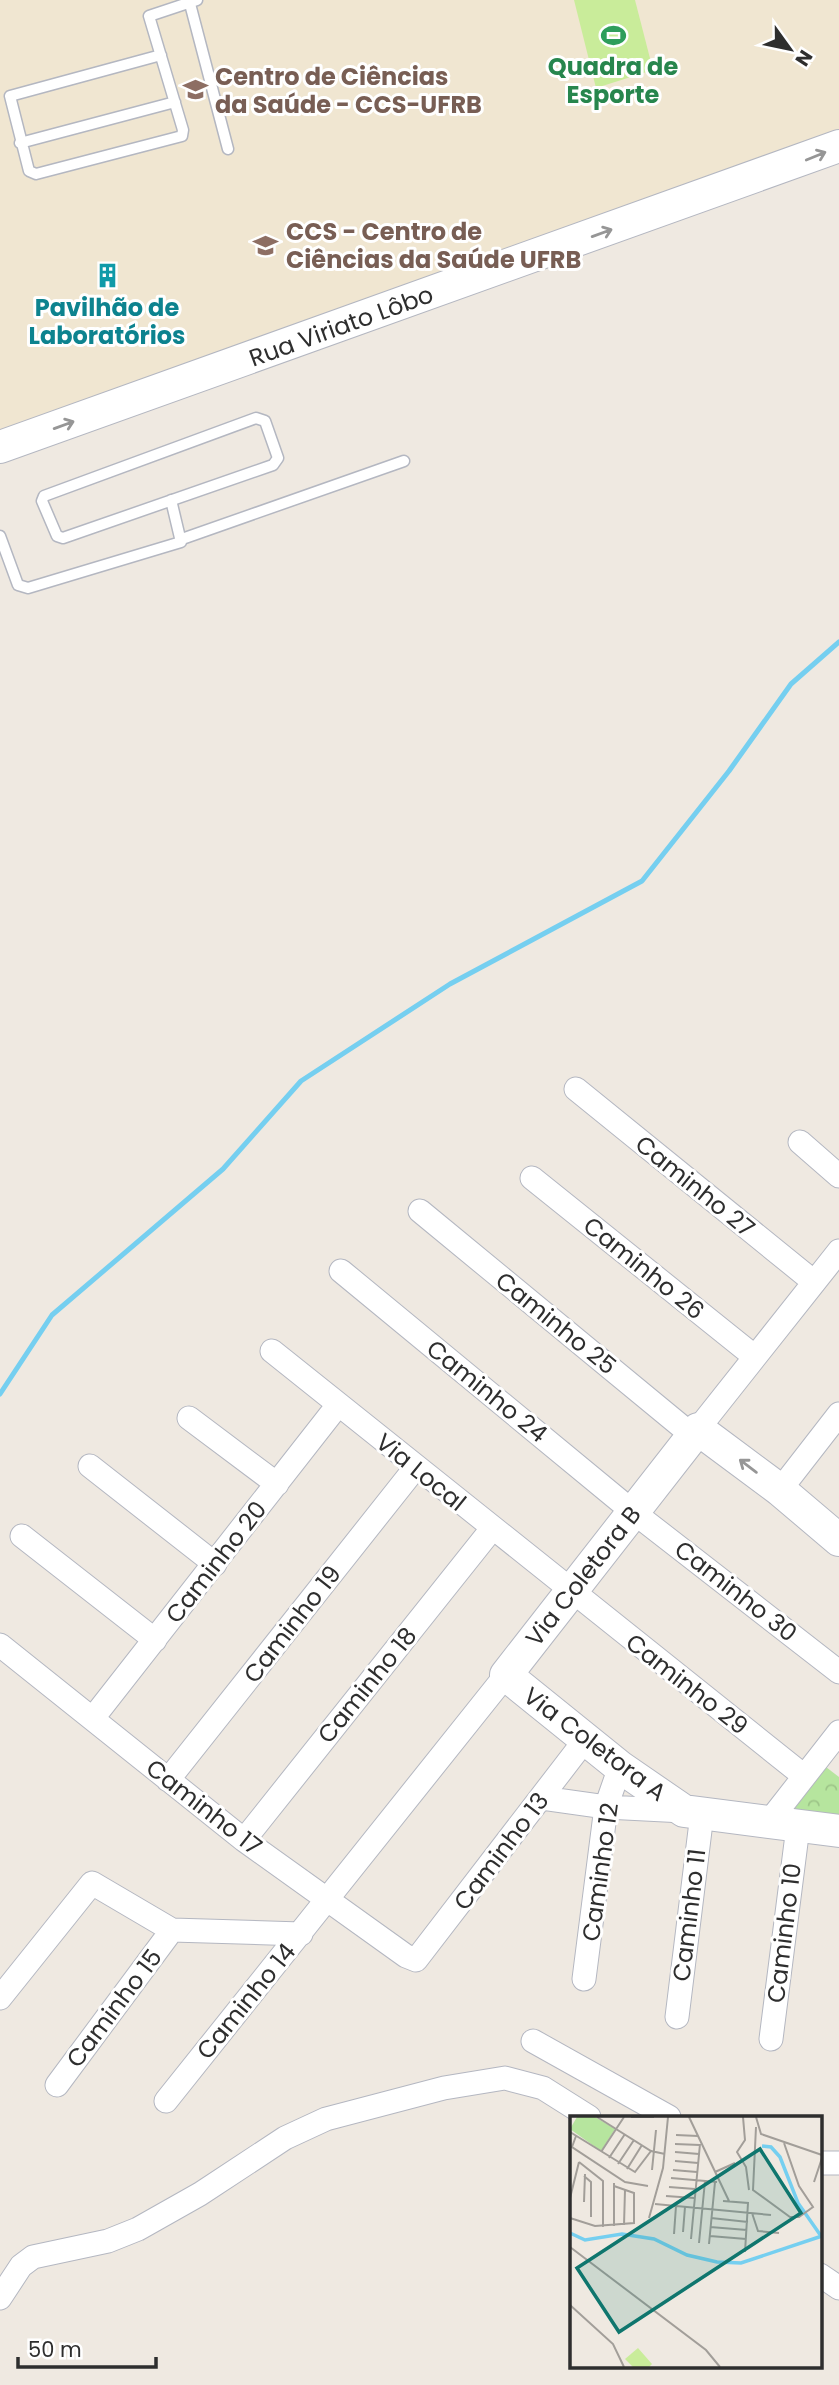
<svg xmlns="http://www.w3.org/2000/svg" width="839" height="2385" font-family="Poppins,sans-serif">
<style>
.education{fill:#f0e6d1}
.park{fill:url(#park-crowns)}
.pitch{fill:#c9ec9a}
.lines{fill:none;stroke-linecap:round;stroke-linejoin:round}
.stream{stroke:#75cff0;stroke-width:5}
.lane-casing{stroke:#b4b7c1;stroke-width:13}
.street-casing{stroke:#b4b7c1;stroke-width:25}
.secondary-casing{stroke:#b4b7c1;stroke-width:34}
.lane{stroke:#fff;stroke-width:10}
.street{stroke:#fff;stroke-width:23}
.secondary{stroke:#fff;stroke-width:32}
.oneway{stroke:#969696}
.labels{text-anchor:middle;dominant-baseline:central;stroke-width:6;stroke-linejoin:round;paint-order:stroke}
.leisure-label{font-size:24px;font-weight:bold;fill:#27864d;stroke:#fff}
.education-label{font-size:24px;font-weight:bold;fill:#785e54;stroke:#fff;text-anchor:start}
.culture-label{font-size:24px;font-weight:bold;fill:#0d838f;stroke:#fff}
.street-label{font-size:24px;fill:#2e2e2e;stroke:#fff}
.inset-river{fill:none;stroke:#75cff0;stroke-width:3.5}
.inset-road{fill:none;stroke:#a29e99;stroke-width:2}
.view{fill:#0f766e;fill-opacity:0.15;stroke:#0f766e;stroke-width:3.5}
.inset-edge{fill:none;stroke:#2e2e2e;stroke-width:3.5}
</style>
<defs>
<pattern id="park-crowns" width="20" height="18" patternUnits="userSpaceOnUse" patternTransform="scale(1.75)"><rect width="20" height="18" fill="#b6e59e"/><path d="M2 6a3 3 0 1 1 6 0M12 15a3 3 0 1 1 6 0" fill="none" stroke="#9dc588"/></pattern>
</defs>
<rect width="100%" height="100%" fill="#efe9e1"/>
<path class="education" d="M 0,0 L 839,0 L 839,134 L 0,438 Z"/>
<path class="park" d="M 822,1764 L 839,1777 L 839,1818 L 787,1813 Z"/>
<path class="pitch" d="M 574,0 L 635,0 L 653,70 L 596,88 Z"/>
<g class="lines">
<path class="stream" d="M 0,1394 L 52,1315 L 223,1169 L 301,1081 L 450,984 L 642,881 L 729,771 L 791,684 L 839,642"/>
<defs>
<path id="lane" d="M 189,0 L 228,149
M 161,55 L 10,96 L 29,171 L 36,174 L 182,136 L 183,130 L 149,16 L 197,0
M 20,143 L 175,102
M 256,418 L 265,421 L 278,458 L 273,465 L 63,538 L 57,536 L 42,501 L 44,496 Z
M 0,536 L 18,585 L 28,588 L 181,542 L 171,500
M 182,539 L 404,461"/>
<path id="street" d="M 576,1089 L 814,1282
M 800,1142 L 839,1176
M 532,1178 L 755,1357
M 420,1211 L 693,1436
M 341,1271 L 632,1511 L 839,1672
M 272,1351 L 804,1776
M 189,1418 L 277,1484
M 698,1429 L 839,1251
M 90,1466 L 215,1564
M 780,1490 L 839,1414
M 22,1536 L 155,1640
M 0,1645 L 244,1840 L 406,1956 L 416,1960 L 585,1740
M 93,1718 L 338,1405
M 168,1780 L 416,1467
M 542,1798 L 606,1807 L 684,1811
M 768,1823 L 839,1732
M 244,1840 L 491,1530
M 584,1979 L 606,1807 L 620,1767
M 0,1998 L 92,1883 L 172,1930 L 301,1934
M 677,2017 L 702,1814
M 771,2039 L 798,1827
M 533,2041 L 669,2117
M 57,2085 L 172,1930
M 166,2101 L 506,1675
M 820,2163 L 839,2163
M 820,2275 L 839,2288
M 0,2298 L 21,2266 L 33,2257 L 108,2241 L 138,2229 L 200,2194 L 285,2138 L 326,2119 L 444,2088 L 505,2078 L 543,2088 L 589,2117"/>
<path id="secondary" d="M 0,447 L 839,146
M 839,1540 L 780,1490 L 698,1429 L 506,1675 L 620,1767 L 684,1811 L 839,1831"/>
</defs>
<use href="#lane" class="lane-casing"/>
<use href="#street" class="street-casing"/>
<use href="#secondary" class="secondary-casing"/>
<use href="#lane" class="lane"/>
<use href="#street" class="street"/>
<use href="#secondary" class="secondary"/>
</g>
<defs><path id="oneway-shaft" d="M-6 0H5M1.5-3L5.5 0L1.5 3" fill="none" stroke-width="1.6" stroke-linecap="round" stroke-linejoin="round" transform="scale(1.75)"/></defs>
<g class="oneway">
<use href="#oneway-shaft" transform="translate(816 156) rotate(-22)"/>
<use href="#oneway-shaft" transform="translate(602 233) rotate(-20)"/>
<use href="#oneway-shaft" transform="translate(64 425) rotate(-20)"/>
<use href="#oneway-shaft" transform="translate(748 1466) rotate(-143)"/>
</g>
<defs>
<symbol id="stadium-bare" viewBox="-9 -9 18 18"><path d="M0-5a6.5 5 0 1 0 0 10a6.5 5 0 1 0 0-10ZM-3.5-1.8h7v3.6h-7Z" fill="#2e9e5b" stroke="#fff" stroke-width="2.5" paint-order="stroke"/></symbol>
<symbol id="university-bare" viewBox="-9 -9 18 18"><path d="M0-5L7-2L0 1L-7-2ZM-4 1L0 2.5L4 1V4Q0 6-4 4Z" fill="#8d6e63" stroke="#fff" stroke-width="2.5" paint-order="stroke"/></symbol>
<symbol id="building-bare" viewBox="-9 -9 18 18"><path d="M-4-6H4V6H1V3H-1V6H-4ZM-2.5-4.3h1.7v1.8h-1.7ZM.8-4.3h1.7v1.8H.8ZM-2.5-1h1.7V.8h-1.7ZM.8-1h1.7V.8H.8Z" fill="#0f9aa8" stroke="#fff" stroke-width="2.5" paint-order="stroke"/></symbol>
</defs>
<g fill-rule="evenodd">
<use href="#stadium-bare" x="596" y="18" width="35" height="35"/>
<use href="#university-bare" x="178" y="72" width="35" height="35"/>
<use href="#university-bare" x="248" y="228" width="35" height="35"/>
<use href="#building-bare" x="90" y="258" width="35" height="35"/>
</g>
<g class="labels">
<g class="leisure-label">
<text x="613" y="66">Quadra de<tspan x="613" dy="28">Esporte</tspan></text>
</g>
<g class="education-label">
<text x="215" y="76">Centro de Ciências<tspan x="215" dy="28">da Saúde - CCS-UFRB</tspan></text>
<text x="286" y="231">CCS - Centro de<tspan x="286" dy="28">Ciências da Saúde UFRB</tspan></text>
</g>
<g class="culture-label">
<text x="107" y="307">Pavilhão de<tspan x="107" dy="28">Laboratórios</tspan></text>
</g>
<g class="street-label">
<text transform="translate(341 326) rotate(-20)">Rua Viriato Lôbo</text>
<text transform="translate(695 1186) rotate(39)">Caminho 27</text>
<text transform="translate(644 1268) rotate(39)">Caminho 26</text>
<text transform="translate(556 1323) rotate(39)">Caminho 25</text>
<text transform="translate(487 1391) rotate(39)">Caminho 24</text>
<text transform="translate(421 1472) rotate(39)">Via Local</text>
<text transform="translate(216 1562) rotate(-52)">Caminho 20</text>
<text transform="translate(583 1576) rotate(-52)">Via Coletora B</text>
<text transform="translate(736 1591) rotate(38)">Caminho 30</text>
<text transform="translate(292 1624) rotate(-52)">Caminho 19</text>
<text transform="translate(687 1684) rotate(38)">Caminho 29</text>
<text transform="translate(367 1685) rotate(-51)">Caminho 18</text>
<text transform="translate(595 1744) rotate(37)">Via Coletora A</text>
<text transform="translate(204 1807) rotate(38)">Caminho 17</text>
<text transform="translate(501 1851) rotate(-53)">Caminho 13</text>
<text transform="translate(600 1872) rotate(-82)">Caminho 12</text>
<text transform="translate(689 1915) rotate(-83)">Caminho 11</text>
<text transform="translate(784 1933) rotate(-83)">Caminho 10</text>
<text transform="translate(246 2001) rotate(-51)">Caminho 14</text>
<text transform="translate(114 2008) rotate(-53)">Caminho 15</text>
</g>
</g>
<g transform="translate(570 2116)">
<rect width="252" height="252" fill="#efe9e1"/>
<path d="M 7,1 L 25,1 L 45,13 L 31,35 L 0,13 Z" fill="#b6e59e"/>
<path d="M 68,232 L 82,248 L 79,251 L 63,251 L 55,243 Z" fill="#c9ec9a"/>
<path class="inset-river" d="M 192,30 L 201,31 L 210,41 L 228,87 L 251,120M 0,117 L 15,124 L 52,118 L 84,123 L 117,139 L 147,146 L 171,147 L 252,120"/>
<path class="inset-road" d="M 27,1 L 81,35 L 95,38M 61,1 L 84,1M 119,1 L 159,85M 173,1 L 175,24 L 167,36 L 176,51 L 179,74M 186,1 L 191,18 L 252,39M 186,11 L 183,74 L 220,101 L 229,101 L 243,91 L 229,70 L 214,27M 0,16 L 65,56 L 81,35M 106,19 L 128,20M 6,20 L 2,31 L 55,66 L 78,70M 105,28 L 130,29M 31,36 L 54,1M 105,36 L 129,38M 39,42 L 55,18M 105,45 L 128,47M 9,46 L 33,65 L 33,111M 48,48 L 64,24M 57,53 L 72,29M 82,54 L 86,14M 103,54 L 127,56M 145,56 L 165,47M 14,60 L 21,66 L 21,101M 101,62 L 147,66M 244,66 L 252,42M 44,67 L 44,110M 99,71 L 125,73M 96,80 L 124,82M 0,82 L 9,46M 153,85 L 178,87 L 175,136M 14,86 L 15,58M 85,88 L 201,99M 124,91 L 130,28M 182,97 L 188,115 L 209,117M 0,102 L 25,110 L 64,107 L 64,77 L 44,70M 79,102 L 93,52 L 98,1M 141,102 L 178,106M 54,109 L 55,74M 140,111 L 177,114M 113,116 L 115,91M 104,118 L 106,90M 140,120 L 176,123M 121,123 L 124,91M 129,127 L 135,65M 139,128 L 145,66M 0,131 L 136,234 L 150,251M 0,189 L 43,228 L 54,251"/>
<path class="view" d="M 190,33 L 231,97 L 49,216 L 7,152 Z"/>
<rect width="252" height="252" class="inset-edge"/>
</g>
<g transform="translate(790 49) rotate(123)" stroke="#ffffff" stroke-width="5" paint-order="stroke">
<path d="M0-5L12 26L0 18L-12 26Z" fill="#2e2e2e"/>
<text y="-10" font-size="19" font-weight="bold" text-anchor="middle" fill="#2e2e2e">N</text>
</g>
<path d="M18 2357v10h138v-10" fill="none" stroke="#2e2e2e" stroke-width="3.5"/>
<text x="28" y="2357" font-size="21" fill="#2e2e2e" stroke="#ffffff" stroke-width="5" paint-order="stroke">50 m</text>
</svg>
